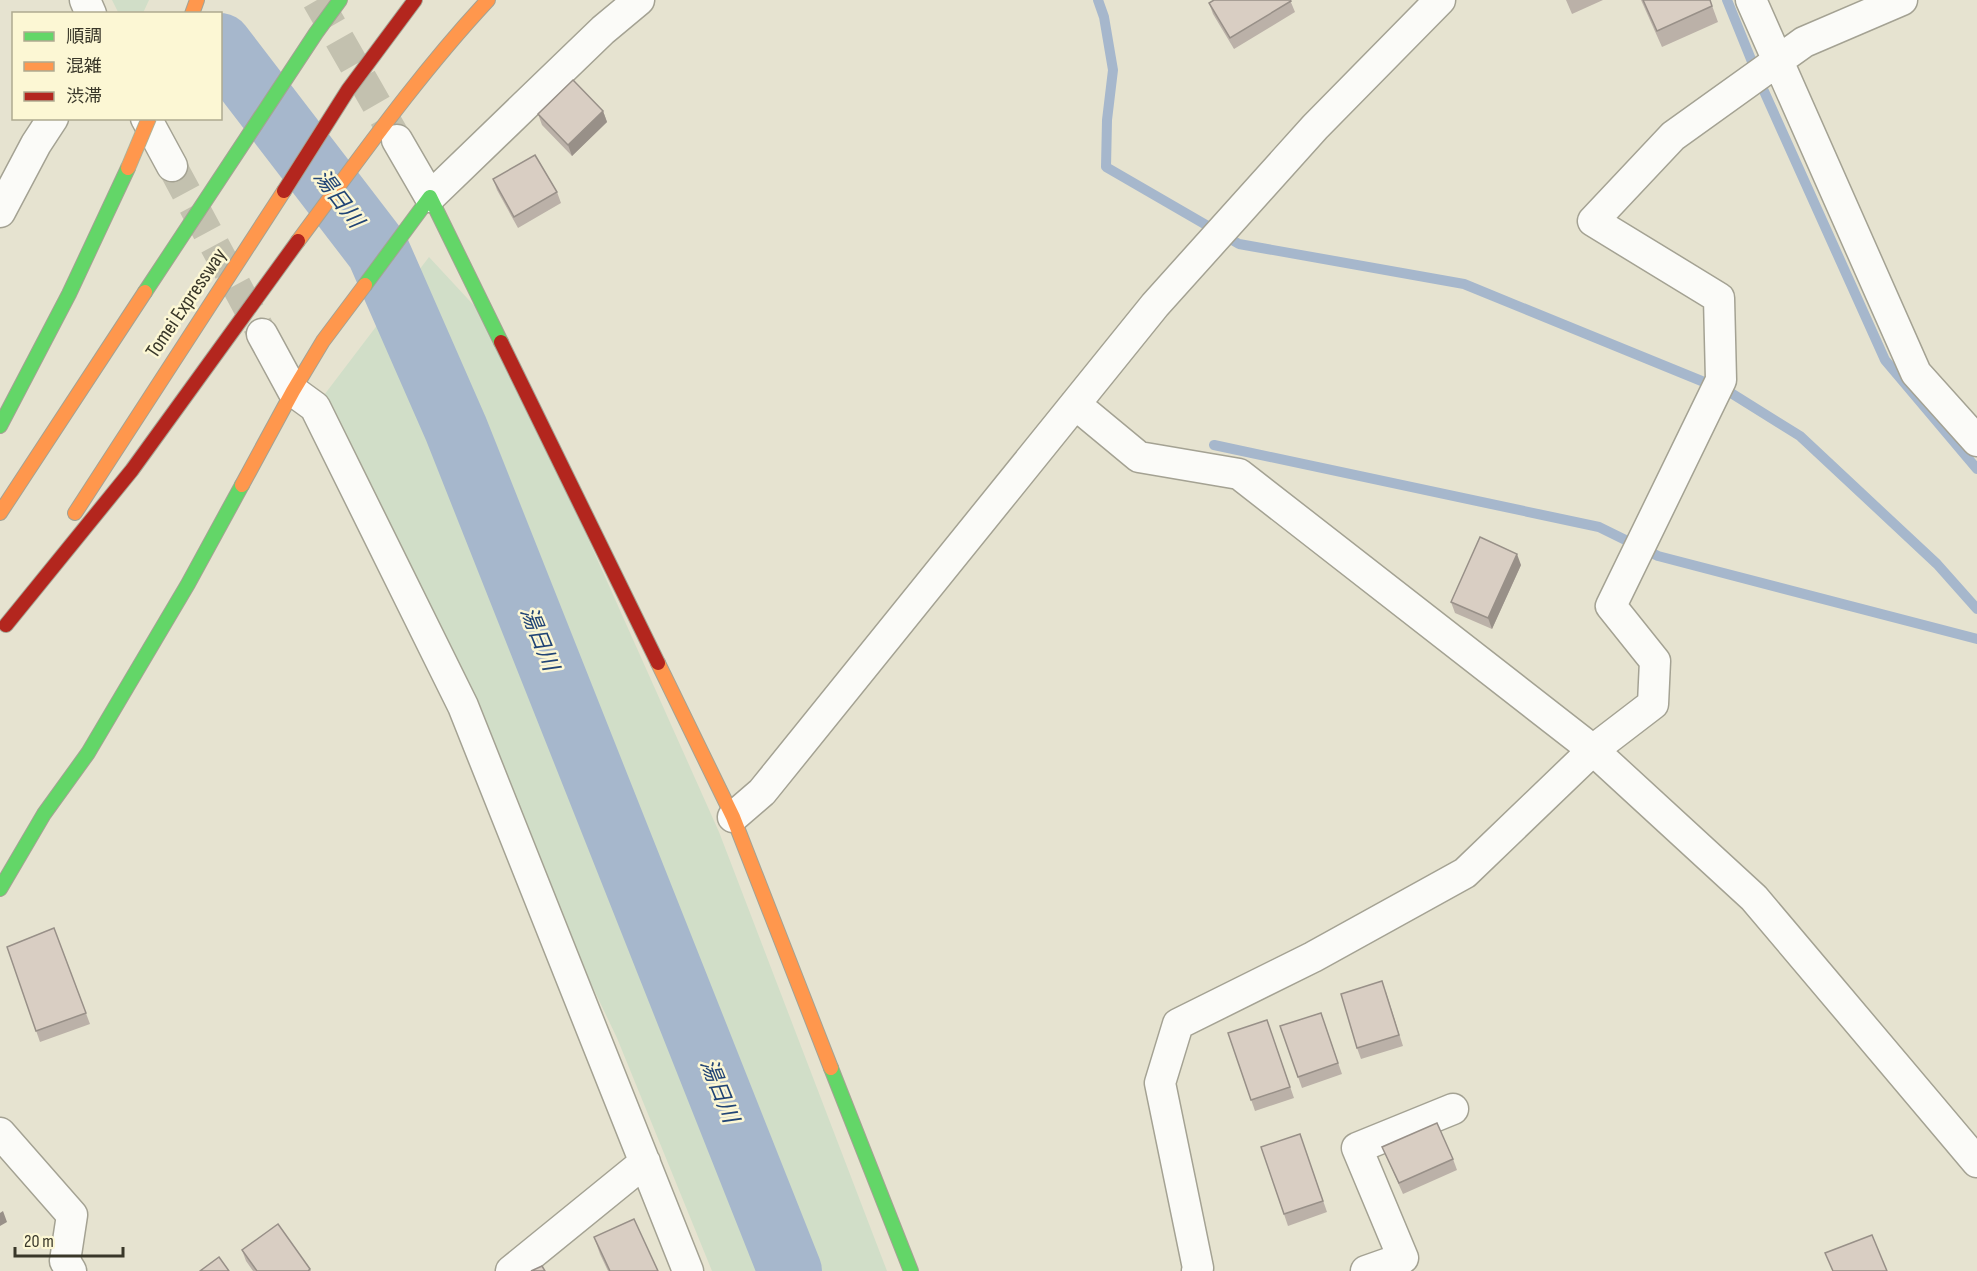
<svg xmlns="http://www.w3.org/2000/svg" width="1977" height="1271" font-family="'Sofia Sans Condensed','Noto Sans JP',sans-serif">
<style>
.green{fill:#d1dec8}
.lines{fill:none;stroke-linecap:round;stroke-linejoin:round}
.stream{stroke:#a6b7cc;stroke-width:10}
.river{stroke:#a6b7cc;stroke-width:64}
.street-tunnel{stroke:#c3c1af;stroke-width:30;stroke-dasharray:30 15;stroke-linecap:butt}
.street-casing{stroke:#a4a293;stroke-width:33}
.fast-casing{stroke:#a4a293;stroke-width:16}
.slow-casing{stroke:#a4a293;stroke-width:16}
.jam-casing{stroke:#a4a293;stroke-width:16}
.street{stroke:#fbfbf8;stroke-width:30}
.fast{stroke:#63d668;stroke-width:14}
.slow{stroke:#ff974d;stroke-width:14}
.jam{stroke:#b3261e;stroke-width:14}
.slow-bridge-casing{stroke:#b0b095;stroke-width:16;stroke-linecap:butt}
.slow-bridge{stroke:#ff974d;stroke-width:14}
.wall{fill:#bbb1a8}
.shaded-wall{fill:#989088}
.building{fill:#d9cec3;stroke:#989088;stroke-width:1.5}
.labels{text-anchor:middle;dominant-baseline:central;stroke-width:5;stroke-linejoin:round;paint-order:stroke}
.street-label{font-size:21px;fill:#393729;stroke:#fcf7d4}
.water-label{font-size:22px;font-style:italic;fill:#214475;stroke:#fcf7d4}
</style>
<rect width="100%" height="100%" fill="#e6e3d0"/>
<path class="green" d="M 112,0 L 149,0 L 143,13 L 119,14 Z
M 429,257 L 493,326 L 719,832 L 887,1271 L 712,1271 L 617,1038 L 315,407 Z"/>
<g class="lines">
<path class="stream" d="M 1098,0 L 1104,17 L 1113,70 L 1107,120 L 1106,167 L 1239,244 L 1464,284 L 1731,393 L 1800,436 L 1937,564 L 1977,609
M 1727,0 L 1763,89 L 1885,360 L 1977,469
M 1214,445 L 1599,527 L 1658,556 L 1977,639"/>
<path class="river" d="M 220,45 L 378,251 L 456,429 L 790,1271"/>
<path class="street-tunnel" d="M 317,0 L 397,140
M 172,166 L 259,328"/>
<defs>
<path id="street" d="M 85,0 L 91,14
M 1751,0 L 1916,373 L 1977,441
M 146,118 L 172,166
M 397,140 L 430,197 L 603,30 L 639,0
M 0,212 L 36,144 L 53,118
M 262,334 L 293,391 L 315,407 L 463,706 L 688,1271
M 1075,404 L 1139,457 L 1239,474 L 1593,750 L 1754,898 L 1977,1162
M 733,817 L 762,792 L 1155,305 L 1315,127 L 1440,0
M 0,1133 L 72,1215 L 65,1261 L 71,1271
M 511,1271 L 645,1162
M 1197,1271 L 1198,1268 L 1160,1083 L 1178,1024 L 1313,957 L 1465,873 L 1593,750 L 1653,704 L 1655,661 L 1611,606 L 1721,380 L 1719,298 L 1593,221 L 1673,136 L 1804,42 L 1902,0
M 1366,1271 L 1403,1258 L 1357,1148 L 1453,1109"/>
<path id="fast" d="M 365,285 L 430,197 L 501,342
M 145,292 L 316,33 L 340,0
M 0,426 L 69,294 L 128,168
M 0,889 L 44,814 L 88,753 L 188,584 L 242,485
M 831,1068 L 911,1271"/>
<path id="slow" d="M 192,14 L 197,0
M 298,241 C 359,159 418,75 488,0
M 242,485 L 293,391 L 323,341 L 365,285
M 0,513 L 145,292
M 75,513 L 284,191
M 658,663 L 733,817 L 831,1068"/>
<path id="jam" d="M 284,191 L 348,90 L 415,0
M 501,342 L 658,663
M 6,625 L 132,470 L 298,241"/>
</defs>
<use href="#street" class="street-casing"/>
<use href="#fast" class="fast-casing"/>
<use href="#slow" class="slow-casing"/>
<use href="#jam" class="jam-casing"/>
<use href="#street" class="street"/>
<use href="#fast" class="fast"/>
<use href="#slow" class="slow"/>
<use href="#jam" class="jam"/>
<defs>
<path id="slow-bridge" d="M 128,168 L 149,118"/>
</defs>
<use href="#slow-bridge" class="slow-bridge-casing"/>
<use href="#slow-bridge" class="slow-bridge"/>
</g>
<path class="wall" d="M 1290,0 L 1295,12 L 1234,49 L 1213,14 L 1209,3 Z
M 1566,0 L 1603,0 L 1572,14 Z
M 1641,0 L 1710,0 L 1718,22 L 1662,47 Z
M 603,111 L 607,122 L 572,156 L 542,125 L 538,114 Z
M 493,179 L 557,192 L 561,203 L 518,228 L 497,190 Z
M 1521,565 L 1492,629 L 1455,613 L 1451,602 Z
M 54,928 L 90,1024 L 40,1042 L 7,947 Z
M 1386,992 L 1403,1046 L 1361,1059 L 1357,1048 Z
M 1321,1013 L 1342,1074 L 1302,1088 L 1280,1026 Z
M 1267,1020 L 1294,1098 L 1255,1111 L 1228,1033 Z
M 1300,1134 L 1327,1212 L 1288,1226 L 1261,1147 Z
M 1382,1147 L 1453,1159 L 1457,1170 L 1403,1194 Z
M 594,1237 L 658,1271 L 608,1271 L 600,1254 Z
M 242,1250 L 310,1269 L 311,1271 L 253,1271 L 246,1261 Z"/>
<path class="shaded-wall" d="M 603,111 L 607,122 L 572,156 L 568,145 Z
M 1517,554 L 1521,565 L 1492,629 L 1488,618 Z
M 3,1211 L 7,1222 L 0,1226 L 0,1213 Z"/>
<path class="building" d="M 1214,0 L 1290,0 L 1291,1 L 1230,38 L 1209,3 Z
M 1643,0 L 1710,0 L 1712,6 L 1657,31 Z
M 573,80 L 603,111 L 568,145 L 538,114 Z
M 535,155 L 557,192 L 514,217 L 493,179 Z
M 1480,537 L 1517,554 L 1488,618 L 1451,602 Z
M 54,928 L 86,1013 L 36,1031 L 7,947 Z
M 1382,981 L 1399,1035 L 1357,1048 L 1341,994 Z
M 1321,1013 L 1338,1063 L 1298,1077 L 1280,1026 Z
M 1267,1020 L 1290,1087 L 1251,1100 L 1228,1033 Z
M 1437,1123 L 1453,1159 L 1399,1183 L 1382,1147 Z
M 1300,1134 L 1323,1201 L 1284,1214 L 1261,1147 Z
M 634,1219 L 658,1271 L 610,1271 L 594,1237 Z
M 278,1224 L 310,1269 L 308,1271 L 257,1271 L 242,1250 Z
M 1872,1235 L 1887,1271 L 1833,1271 L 1825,1253 Z
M 219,1257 L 229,1271 L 200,1271 Z
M 542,1266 L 545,1271 L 531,1271 Z"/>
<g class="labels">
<g class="street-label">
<text transform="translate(186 303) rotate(-56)">Tomei Expressway</text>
</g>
<g class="water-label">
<text transform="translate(338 199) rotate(53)">湯日川</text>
<text transform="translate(539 639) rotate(68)">湯日川</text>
<text transform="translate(719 1091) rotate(68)">湯日川</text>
</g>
</g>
<rect x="12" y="12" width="210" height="108" fill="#fcf7d4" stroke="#aeaa90" stroke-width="1.5"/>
<rect x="24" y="32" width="30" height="9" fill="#63d668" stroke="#aeaa90" stroke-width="1.5"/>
<text x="66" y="42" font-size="18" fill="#393729">順調</text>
<rect x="24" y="62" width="30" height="9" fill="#ff974d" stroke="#aeaa90" stroke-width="1.5"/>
<text x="66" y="72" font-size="18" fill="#393729">混雑</text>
<rect x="24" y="92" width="30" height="9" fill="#b3261e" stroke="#aeaa90" stroke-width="1.5"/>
<text x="66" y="102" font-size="18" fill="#393729">渋滞</text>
<path d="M15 1247v9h108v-9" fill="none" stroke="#393729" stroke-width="3"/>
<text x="24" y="1247" font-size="18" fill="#393729" stroke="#fcf7d4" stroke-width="4.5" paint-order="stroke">20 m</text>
</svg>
